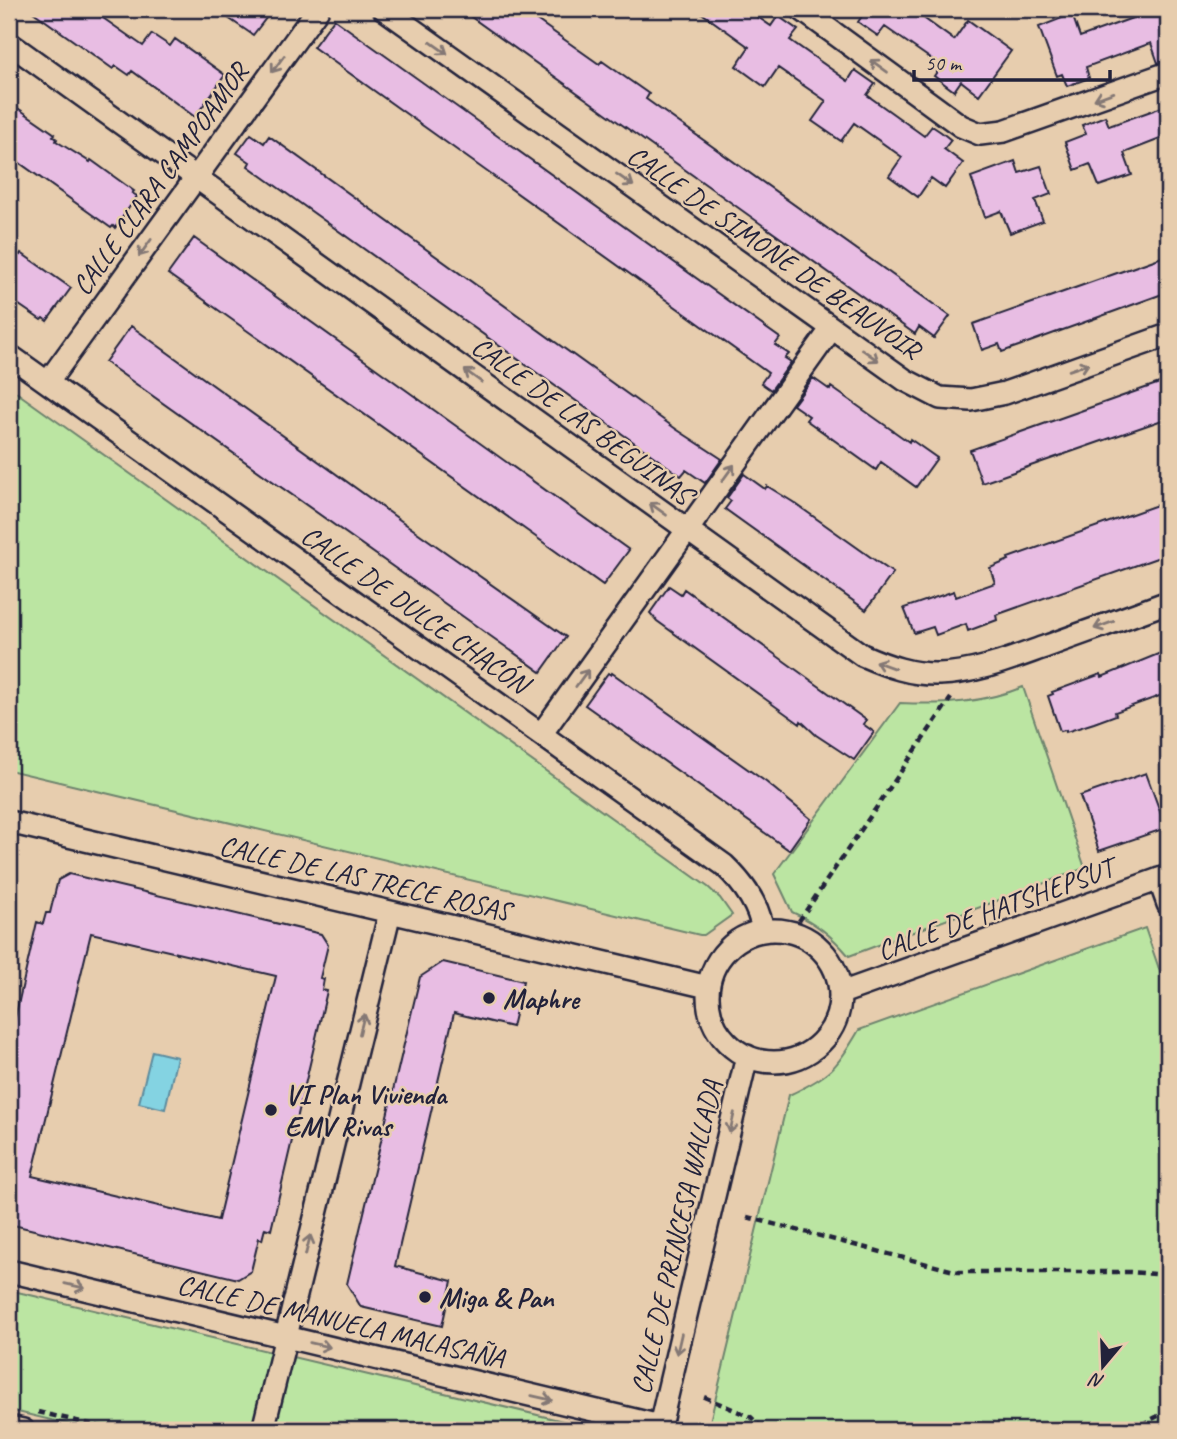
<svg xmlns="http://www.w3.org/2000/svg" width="1177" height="1439" font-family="Caveat,sans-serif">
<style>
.green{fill:#bbe5a2;stroke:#6e846e;stroke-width:2}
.water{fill:#84d3e2;stroke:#5d8c9f;stroke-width:2}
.building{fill:#e8bde3;stroke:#22223b;stroke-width:2;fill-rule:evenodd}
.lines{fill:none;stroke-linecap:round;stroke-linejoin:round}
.street-casing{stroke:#22223b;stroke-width:26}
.path{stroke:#22223b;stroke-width:4.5;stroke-dasharray:7 5;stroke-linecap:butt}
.street{stroke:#e7cdae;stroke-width:21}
.oneway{stroke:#847874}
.poi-dot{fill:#22223b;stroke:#e7cdae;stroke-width:2.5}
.labels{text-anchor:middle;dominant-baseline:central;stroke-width:5;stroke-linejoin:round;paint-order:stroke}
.street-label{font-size:28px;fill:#22223b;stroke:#e7cdae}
.poi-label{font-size:28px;font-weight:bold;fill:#22223b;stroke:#e7cdae;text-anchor:start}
</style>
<rect width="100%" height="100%" fill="#e7cdae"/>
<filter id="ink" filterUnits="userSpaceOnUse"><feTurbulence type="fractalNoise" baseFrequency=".0143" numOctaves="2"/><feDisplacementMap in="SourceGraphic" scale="14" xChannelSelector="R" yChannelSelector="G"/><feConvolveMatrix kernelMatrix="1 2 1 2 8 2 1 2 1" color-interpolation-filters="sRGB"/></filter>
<g filter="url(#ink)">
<path class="green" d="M 9,387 L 708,887 L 720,898 L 732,915 L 704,935 L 700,935 L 9,770 Z
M 1023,687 L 1085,868 L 849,956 C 832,936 816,923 792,912 L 774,874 L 900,703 C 942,705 984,703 1023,687 Z
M 1145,928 L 1168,995 L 1168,1430 L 708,1430 L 789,1095 C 830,1076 837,1068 859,1030 Z
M 9,1290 L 601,1430 L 93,1430 L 9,1410 Z"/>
<path class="water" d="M 152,1051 L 177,1057 L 165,1109 L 139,1103 Z"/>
<path class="building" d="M 29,9 L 90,9 L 143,46 L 152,34 L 170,46 L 175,39 L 225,75 L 195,117 L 132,71 L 129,75 L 116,66 L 113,69 Z
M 215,9 L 273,9 L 253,35 Z
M 460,9 L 521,9 L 599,64 L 602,61 L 649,94 L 646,99 L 950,316 L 934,338 L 919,327 L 915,334 Z
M 696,9 L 746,9 L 771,26 L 778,16 L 798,30 L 790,40 L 848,81 L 855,70 L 875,84 L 867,95 L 924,136 L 932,126 L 941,132 L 951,140 L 944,149 L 963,163 L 945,188 L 931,178 L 918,197 L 889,176 L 902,157 L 854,123 L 841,141 L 812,121 L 826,101 L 778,68 L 765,87 L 736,66 L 749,47 Z
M 859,9 L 911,9 L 954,40 L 968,20 L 1011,51 L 979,95 L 961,81 L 954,91 L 934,76 L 941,66 L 885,27 L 878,36 L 858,22 L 864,13 Z
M 1133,9 L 1168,9 L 1168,60 L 1158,63 L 1151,43 L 1086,67 L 1089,78 L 1067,86 L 1062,74 L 1057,76 L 1039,27 L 1072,14 L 1080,37 L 1135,17 Z
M 334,19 L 780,338 L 775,345 L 789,354 L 785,358 L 791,362 L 771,390 L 761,383 L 768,373 L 313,47 Z
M 9,102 L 55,134 L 53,136 L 57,139 L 56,141 L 90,162 L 91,160 L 134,191 L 132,193 L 137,196 L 115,228 L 113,226 L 111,228 L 10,156 L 12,154 L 9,151 Z
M 1168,105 L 1168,136 L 1124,153 L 1132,175 L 1099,186 L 1090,164 L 1075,170 L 1065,142 L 1086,134 L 1082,125 L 1105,116 L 1109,126 Z
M 251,134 L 264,143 L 269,136 L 676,429 L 722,459 L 705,483 L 686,470 L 681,476 L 248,166 L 250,162 L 237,153 Z
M 1015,161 L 1019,173 L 1041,166 L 1051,194 L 1035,200 L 1043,221 L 1010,233 L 1001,211 L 985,217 L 971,177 Z
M 194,238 L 629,550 L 603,585 L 168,274 Z
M 17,253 L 20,255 L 21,253 L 71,288 L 47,321 L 43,318 L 41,320 L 9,298 L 9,267 Z
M 1168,255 L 1168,292 L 1002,352 L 999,344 L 982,350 L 973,324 Z
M 131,326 L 407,525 L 566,637 L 541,672 L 105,362 Z
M 813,378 L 830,390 L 831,387 L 909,442 L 910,439 L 937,458 L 916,487 L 881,462 L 876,470 L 806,420 L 809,416 L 793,405 Z
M 1168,380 L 1168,418 L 982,483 L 970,450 Z
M 744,474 L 765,489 L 767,486 L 793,502 L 893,573 L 866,610 L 725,509 L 731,501 L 727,498 Z
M 1157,505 L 1168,538 L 1168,554 L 996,615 L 997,620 L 968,631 L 966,624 L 936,635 L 933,627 L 914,633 L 904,608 L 954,591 L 956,597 L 995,583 L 990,568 L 1009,560 L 1008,558 Z
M 669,586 L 681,594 L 684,589 L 866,720 L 863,724 L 874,732 L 854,760 L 816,735 L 801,721 L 800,724 L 657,621 L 650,613 Z
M 1168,650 L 1168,693 L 1115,712 L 1116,715 L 1094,723 L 1066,732 L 1066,730 L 1060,731 L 1048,696 L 1053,694 L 1052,692 L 1101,674 L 1102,677 Z
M 608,673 L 611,675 L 612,673 L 766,782 L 811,819 L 789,850 L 585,705 Z
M 1146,773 L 1166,828 L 1099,851 L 1080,796 Z
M 69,874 L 321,934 L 328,945 L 320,978 L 324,979 L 322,990 L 327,991 L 271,1230 L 265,1228 L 262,1240 L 259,1238 L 251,1271 L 238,1279 L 9,1224 L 9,1044 L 37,922 L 43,924 L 46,913 L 50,913 L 58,880 ZM 91,933 L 276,976 L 218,1220 L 32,1176 Z
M 443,962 L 523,981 L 512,1027 L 454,1013 L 395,1266 L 452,1281 L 442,1326 L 361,1307 L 347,1284 L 420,977 Z"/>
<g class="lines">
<defs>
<path id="street" d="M 384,9 L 905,380 L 940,398 L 971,400 L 1005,393 L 1168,335
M 801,9 L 961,126 L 980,134 L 1004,131 L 1168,73
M 9,43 L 862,655 C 887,666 912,675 939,674 C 977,673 1013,658 1047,646 C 1088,631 1128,617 1168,602
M 9,355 L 724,865 C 743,883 759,904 763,931
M 48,382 L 318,9
M 542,733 L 832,328
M 9,822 L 708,987
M 1159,879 L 1168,904
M708 996a66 66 0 1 1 132 0a66 66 0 1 1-132 0Z
M 841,993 L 1168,876
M 9,1271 L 660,1426
M 9,1427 L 23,1430
M 263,1430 L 390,912
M 659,1430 L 747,1056"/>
</defs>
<use href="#street" class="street-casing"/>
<path class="path" d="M 799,921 L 951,698
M 747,1217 L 958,1272 L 1130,1272 L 1168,1275
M 704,1397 L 751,1417 L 764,1430
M 38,1412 L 115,1430
M 1131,1430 L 1168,1411"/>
<use href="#street" class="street"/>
</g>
<defs><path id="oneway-shaft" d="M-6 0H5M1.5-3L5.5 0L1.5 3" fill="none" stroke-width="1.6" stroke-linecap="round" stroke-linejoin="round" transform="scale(1.75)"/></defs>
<g class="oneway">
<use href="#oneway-shaft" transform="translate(439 48) rotate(35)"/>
<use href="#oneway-shaft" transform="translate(278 64) rotate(126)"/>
<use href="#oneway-shaft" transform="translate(879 66) rotate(-144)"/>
<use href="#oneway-shaft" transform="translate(1104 96) rotate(160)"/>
<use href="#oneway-shaft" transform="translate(625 180) rotate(35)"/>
<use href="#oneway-shaft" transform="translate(145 248) rotate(126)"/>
<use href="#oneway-shaft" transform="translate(870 355) rotate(35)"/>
<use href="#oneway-shaft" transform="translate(1079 367) rotate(-19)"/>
<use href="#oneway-shaft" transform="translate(473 376) rotate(-144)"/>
<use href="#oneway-shaft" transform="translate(728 473) rotate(-54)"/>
<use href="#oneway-shaft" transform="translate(658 509) rotate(-144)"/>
<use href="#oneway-shaft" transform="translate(1104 625) rotate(160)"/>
<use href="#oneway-shaft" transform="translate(885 665) rotate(-160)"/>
<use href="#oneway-shaft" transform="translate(582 678) rotate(-54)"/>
<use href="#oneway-shaft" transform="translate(362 1024) rotate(-76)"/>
<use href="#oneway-shaft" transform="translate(732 1123) rotate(103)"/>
<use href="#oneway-shaft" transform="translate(308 1245) rotate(-76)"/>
<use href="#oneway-shaft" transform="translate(75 1286) rotate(13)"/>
<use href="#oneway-shaft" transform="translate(679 1344) rotate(103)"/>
<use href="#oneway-shaft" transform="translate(320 1345) rotate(13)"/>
<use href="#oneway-shaft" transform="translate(542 1398) rotate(13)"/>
</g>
</g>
<g class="poi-dot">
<circle cx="489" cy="998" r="7"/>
<circle cx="271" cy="1110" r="7"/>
<circle cx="425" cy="1297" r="7"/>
</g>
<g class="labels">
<g class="street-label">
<text transform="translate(160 179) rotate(-54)">CALLE CLARA CAMPOAMOR</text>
<text transform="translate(774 252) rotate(35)">CALLE DE SIMONE DE BEAUVOIR</text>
<text transform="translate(582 420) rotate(36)">CALLE DE LAS BEGUINAS</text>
<text transform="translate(415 609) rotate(35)">CALLE DE DULCE CHACÓN</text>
<text transform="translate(365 878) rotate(13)">CALLE DE LAS TRECE ROSAS</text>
<text transform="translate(995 909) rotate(-20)">CALLE DE HATSHEPSUT</text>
<text transform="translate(676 1237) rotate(-77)">CALLE DE PRINCESA WALLADA</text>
<text transform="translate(341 1321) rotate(13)">CALLE DE MANUELA MALASAÑA</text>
</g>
<g class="poi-label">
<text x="503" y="998">Maphre</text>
<text x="285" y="1094">VI Plan Vivienda<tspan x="285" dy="32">EMV Rivas</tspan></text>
<text x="439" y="1297">Miga &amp; Pan</text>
</g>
</g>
<rect width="1177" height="1439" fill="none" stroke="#e7cdae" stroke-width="35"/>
<rect x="18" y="18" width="1142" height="1404" fill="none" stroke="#22223b" stroke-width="2.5" filter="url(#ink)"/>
<g transform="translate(1103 1366) rotate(199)" stroke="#e7cdae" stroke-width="5" paint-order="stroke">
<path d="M0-5L12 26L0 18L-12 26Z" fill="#22223b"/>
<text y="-10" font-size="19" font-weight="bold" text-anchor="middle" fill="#22223b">N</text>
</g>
<path d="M914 70v10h196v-10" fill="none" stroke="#22223b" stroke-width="3.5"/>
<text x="925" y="70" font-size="21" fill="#22223b" stroke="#e7cdae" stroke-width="5" paint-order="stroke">50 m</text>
</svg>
